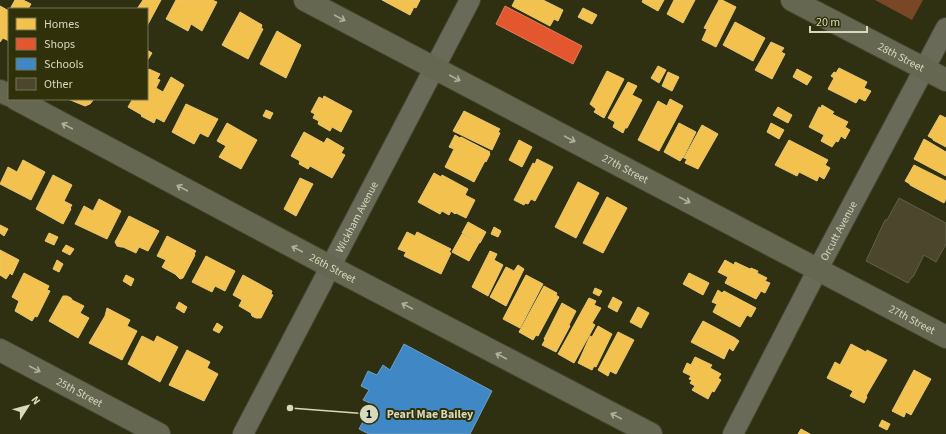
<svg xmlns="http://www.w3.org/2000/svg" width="946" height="434" font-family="'Source Sans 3',sans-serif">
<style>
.green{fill:#794726}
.homes{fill:#f2c14e;stroke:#eac870}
.shops{fill:#e4572e;stroke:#e07e59}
.schools{fill:#3f88c5;stroke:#6da0c3}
.building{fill:#4c472c;stroke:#625f48}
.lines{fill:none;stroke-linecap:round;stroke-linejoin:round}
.minor-casing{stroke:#464731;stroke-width:22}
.major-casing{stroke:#464731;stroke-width:24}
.minor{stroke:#696a57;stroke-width:20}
.major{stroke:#666750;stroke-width:22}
.oneway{stroke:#afb198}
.labels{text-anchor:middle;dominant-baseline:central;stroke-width:4;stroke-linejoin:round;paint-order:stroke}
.street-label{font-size:11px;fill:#d7d9be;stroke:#30310a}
.leader{fill:none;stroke:#d7d9be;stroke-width:1.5}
.callout-dot{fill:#d7d9be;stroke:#30310a;stroke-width:1.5}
.mark-label{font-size:12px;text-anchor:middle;font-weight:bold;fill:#111}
.callout-label{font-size:12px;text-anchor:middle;font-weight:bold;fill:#d7d9be;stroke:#30310a;stroke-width:4;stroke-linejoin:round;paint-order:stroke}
</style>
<rect width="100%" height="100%" fill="#2f2f12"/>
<path class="green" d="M 875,0 L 923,0 L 912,20 Z"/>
<path class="homes" d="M 15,0 L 23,0 L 31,4 L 28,9 L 10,9 Z
M 143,0 L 161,0 L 147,26 L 147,9 L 137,9 Z
M 176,0 L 212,0 L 217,2 L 202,31 L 191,24 L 188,31 L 166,19 Z
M 382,0 L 420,0 L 416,8 L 414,7 L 410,15 Z
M 515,0 L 543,0 L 563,10 L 558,21 L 554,19 L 550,26 L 512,6 Z
M 643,0 L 664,0 L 658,11 L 642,2 Z
M 674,0 L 695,0 L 683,23 L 667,14 Z
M 719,0 L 722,0 L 736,7 L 716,47 L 702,40 L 707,29 L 704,28 Z
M 0,6 L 9,11 L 9,41 L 3,38 L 0,42 Z
M 583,8 L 597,15 L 592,24 L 578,17 Z
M 240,12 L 262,25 L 261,28 L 263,29 L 248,59 L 222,45 Z
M 735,22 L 765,38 L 753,61 L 723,45 Z
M 277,31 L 301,45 L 286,78 L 260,64 Z
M 771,42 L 784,48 L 781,52 L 785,54 L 772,79 L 755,70 Z
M 147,50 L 152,53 L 147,61 Z
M 658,66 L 666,70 L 659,83 L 651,78 Z
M 839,68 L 867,82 L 864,88 L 871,91 L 865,101 L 859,98 L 856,103 L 828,89 L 834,78 L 831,76 L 834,72 L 836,73 Z
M 149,69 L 160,74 L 157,79 L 160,80 L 156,88 L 163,92 L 171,77 L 184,85 L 164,122 L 156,118 L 154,123 L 141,116 L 142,115 L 128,107 L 132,100 L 131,99 L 147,99 L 147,72 Z
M 797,69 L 812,77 L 807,85 L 793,77 Z
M 607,71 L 624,79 L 604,118 L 594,112 L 596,109 L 590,104 Z
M 668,72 L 679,77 L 672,91 L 662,86 Z
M 628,82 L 637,86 L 632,95 L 642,100 L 627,128 L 625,128 L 623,133 L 613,127 L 615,122 L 608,118 Z
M 324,96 L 352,111 L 341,132 L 332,127 L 330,131 L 318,124 L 319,121 L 313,118 L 315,114 L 311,112 L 319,97 L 323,99 Z
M 68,99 L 94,99 L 90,104 L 85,106 Z
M 670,99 L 683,106 L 659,151 L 638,140 L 658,101 L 667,106 Z
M 186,104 L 218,119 L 208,137 L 200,133 L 194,144 L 172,132 Z
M 822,105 L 834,112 L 832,114 L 848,122 L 845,127 L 850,130 L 845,139 L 841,136 L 838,142 L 836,141 L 832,147 L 821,141 L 824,135 L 809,127 L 819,107 L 821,108 Z
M 778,107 L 792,115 L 788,123 L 773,115 Z
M 266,110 L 273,113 L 270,119 L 263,116 Z
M 464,111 L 500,129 L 498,132 L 500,133 L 492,150 L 453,131 Z
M 940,115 L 946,118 L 946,147 L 933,140 L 933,139 L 928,136 Z
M 227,123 L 257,140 L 241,169 L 219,157 L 226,146 L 217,141 Z
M 679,123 L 696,132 L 683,158 L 683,157 L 680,161 L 664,152 Z
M 771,123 L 784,130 L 779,139 L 767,132 Z
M 702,125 L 718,134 L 698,169 L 685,163 L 687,159 L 684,158 Z
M 304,132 L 324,143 L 327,138 L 344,148 L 341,153 L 345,155 L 332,178 L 310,166 L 308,169 L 299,164 L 300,161 L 291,156 Z
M 455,135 L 460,138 L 461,137 L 490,152 L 489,153 L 490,154 L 486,162 L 485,161 L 474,182 L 445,167 L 454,149 L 449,147 Z
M 924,139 L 946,152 L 946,176 L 914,159 Z
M 519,140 L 532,147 L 522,167 L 509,160 Z
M 789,140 L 828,160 L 825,165 L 830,168 L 824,179 L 819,176 L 817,181 L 799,172 L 797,176 L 775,165 Z
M 537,159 L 553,167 L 535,201 L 531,199 L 528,204 L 525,203 L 524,205 L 514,200 L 533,163 L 535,164 Z
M 23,160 L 45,172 L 31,200 L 0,184 L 8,167 L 17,172 Z
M 914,165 L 946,181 L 946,199 L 944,203 L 910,185 L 910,184 L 905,181 Z
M 434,173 L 441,177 L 442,175 L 468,189 L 465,195 L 475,200 L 466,218 L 456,213 L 455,214 L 451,211 L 449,215 L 442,211 L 440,214 L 418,202 Z
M 53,175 L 72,185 L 64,201 L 72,205 L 70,208 L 71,209 L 63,224 L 36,209 Z
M 300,178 L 313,184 L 296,216 L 284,209 Z
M 578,182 L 599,193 L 576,238 L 555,227 Z
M 607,197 L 627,208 L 603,253 L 583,243 Z
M 99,199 L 121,211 L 107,239 L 75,224 L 84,206 L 93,211 Z
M 129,216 L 159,231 L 148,251 L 139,247 L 136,253 L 123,247 L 121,247 L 117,246 L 115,242 Z
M 468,222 L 486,232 L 480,243 L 462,233 Z
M 0,225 L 8,229 L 4,236 L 0,233 Z
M 494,227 L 501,231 L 498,237 L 491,234 Z
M 407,232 L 415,236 L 417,232 L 451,249 L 449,252 L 451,253 L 441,274 L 404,256 L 406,252 L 398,249 Z
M 49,233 L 58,237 L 54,245 L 45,241 Z
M 462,234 L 479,243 L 469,261 L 452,252 Z
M 167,236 L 196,251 L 194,254 L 195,255 L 183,278 L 180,279 L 175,274 L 162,267 L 166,260 L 157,256 Z
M 66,245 L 74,249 L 70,255 L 62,251 Z
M 0,250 L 19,260 L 12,275 L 10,273 L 6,279 L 0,275 Z
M 490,251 L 497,254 L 494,260 L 503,265 L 488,296 L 472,287 Z
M 206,256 L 235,271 L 225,291 L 215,286 L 212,292 L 192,282 Z
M 57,260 L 63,264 L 59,272 L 53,269 Z
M 725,260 L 734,265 L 735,262 L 750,269 L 751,268 L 758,271 L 757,273 L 767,278 L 765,281 L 770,283 L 765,293 L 761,291 L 756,299 L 725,283 L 728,277 L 718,272 Z
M 518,265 L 524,269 L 506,306 L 490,297 L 506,267 L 514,271 Z
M 24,273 L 49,286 L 47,290 L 50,291 L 37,317 L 35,316 L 32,321 L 15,311 L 19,301 L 12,297 Z
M 689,273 L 709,283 L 703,295 L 683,284 Z
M 126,275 L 134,279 L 131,286 L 123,281 Z
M 243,275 L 272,291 L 271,294 L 273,295 L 261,318 L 256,318 L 252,316 L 251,313 L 239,306 L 242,300 L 233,295 Z
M 526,275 L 543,284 L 520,328 L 503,319 Z
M 544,286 L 557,293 L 556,295 L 559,297 L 538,336 L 536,335 L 533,340 L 519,332 Z
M 595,288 L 602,291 L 599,296 L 593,293 Z
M 718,290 L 722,293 L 724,291 L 756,308 L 751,317 L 747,315 L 740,327 L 713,312 L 717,304 L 712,302 Z
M 63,296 L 67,296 L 71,298 L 72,300 L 84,306 L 80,313 L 89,318 L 78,338 L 49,321 Z
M 613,297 L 622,302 L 617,312 L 608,307 Z
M 589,298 L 596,301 L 594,305 L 601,308 L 592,323 L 595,325 L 574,363 L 558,354 Z
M 179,302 L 187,307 L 184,313 L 176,308 Z
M 562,303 L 576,311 L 569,325 L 570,326 L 556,352 L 542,345 L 545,340 L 544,339 Z
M 638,307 L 649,313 L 641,328 L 630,322 Z
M 107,308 L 130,320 L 127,326 L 137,331 L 122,360 L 89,343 L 105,316 Z
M 703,321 L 735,338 L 739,341 L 733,351 L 729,348 L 724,359 L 691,342 Z
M 217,323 L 223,327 L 219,333 L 213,330 Z
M 598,326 L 612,334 L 596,367 L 594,366 L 592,370 L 578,363 L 590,336 L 592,337 Z
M 618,332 L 634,340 L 616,374 L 610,371 L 608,376 L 598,370 Z
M 142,336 L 154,342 L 157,336 L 178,347 L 160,382 L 128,364 Z
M 851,344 L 866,352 L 867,350 L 887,360 L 866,396 L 867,397 L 864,403 L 850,396 L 853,391 L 827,378 L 835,362 L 840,365 Z
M 187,350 L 210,362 L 207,368 L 218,374 L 204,401 L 169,385 Z
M 695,357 L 712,365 L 710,368 L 721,374 L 718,378 L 721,380 L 714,392 L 712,391 L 708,399 L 692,390 L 695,386 L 690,383 L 692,380 L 689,379 L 691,376 L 683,372 L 687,363 L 691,365 Z
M 914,370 L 931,379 L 911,415 L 906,412 L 904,417 L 892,411 Z
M 882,420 L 890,424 L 887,430 L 879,426 Z
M 801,429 L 810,434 L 798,434 Z"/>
<path class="shops" d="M 505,6 L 582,46 L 573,64 L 496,24 Z"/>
<path class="schools" d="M 404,344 L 492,391 L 470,434 L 369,434 L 359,429 L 372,404 L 363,400 L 369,390 L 361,386 L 368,371 L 377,375 L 383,365 L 390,370 Z"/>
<path class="building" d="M 899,198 L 946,223 L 946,244 L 936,262 L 924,255 L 913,277 L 912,277 L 908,283 L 866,261 L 885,220 L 887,220 Z"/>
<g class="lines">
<defs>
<g id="minor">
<path id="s1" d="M 243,434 L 470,0"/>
<path id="s2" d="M 733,434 L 818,269 L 946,28"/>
</g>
<g id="major">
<path id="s3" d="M 305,0 L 946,337"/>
<path id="s4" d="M 792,0 L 946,80"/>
<path d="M 0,91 L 9,95"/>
<path id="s5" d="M 16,99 L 331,267 L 651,434"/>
<path id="s6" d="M 0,350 L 159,434"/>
</g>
</defs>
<use href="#minor" class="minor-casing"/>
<use href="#major" class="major-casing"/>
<use href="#minor" class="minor"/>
<use href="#major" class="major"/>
</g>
<defs><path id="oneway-shaft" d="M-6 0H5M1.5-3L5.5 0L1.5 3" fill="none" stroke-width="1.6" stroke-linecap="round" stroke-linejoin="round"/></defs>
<g class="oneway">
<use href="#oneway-shaft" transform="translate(340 18) rotate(28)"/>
<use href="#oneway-shaft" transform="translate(455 78) rotate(28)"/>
<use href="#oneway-shaft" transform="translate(67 126) rotate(-152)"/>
<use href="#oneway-shaft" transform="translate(570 139) rotate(28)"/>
<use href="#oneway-shaft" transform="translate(182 188) rotate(-152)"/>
<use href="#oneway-shaft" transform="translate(685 200) rotate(28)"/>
<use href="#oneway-shaft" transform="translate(297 249) rotate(-152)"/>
<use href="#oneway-shaft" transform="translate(407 306) rotate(-152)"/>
<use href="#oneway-shaft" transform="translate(501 356) rotate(-152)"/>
<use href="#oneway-shaft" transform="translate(35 369) rotate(28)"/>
<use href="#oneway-shaft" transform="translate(616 416) rotate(-152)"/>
</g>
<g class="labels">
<g class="street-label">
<text stroke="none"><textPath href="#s4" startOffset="123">28th Street</textPath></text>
<text stroke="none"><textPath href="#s3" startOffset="362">27th Street</textPath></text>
<text stroke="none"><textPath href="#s1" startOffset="245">Wickham Avenue</textPath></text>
<text stroke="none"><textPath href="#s2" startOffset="229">Orcutt Avenue</textPath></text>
<text stroke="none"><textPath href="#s5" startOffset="359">26th Street</textPath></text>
<text stroke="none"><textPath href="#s3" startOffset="686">27th Street</textPath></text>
<text stroke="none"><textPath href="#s6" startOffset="90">25th Street</textPath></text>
</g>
</g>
<path class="leader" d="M290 408L369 414"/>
<g class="callout-dot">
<circle cx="290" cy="408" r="4"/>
<circle cx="369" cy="414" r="10"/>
</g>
<g class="mark-label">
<text x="369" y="418">1</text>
</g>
<g class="callout-label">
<text x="430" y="418">Pearl Mae Bailey</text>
</g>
<rect x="8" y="8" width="140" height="92" fill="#30310a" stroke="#737452"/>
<rect x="16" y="18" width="20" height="12" fill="#f2c14e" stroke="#737452"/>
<text x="44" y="28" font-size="12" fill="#d7d9be">Homes</text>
<rect x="16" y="38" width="20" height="12" fill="#e4572e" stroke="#737452"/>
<text x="44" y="48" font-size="12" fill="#d7d9be">Shops</text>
<rect x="16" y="58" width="20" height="12" fill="#3f88c5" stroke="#737452"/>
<text x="44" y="68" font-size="12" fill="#d7d9be">Schools</text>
<rect x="16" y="78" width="20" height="12" fill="#4c472c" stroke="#737452"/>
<text x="44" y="88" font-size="12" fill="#d7d9be">Other</text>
<g transform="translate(28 406) rotate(54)" stroke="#30310a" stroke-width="3" paint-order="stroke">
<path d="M0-3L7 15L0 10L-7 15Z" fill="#d7d9be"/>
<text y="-6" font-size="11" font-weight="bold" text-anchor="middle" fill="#d7d9be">N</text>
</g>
<path d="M810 26v6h57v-6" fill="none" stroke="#d7d9be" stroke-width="2"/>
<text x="816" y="26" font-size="12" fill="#d7d9be" stroke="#30310a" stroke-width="3" paint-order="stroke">20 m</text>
</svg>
